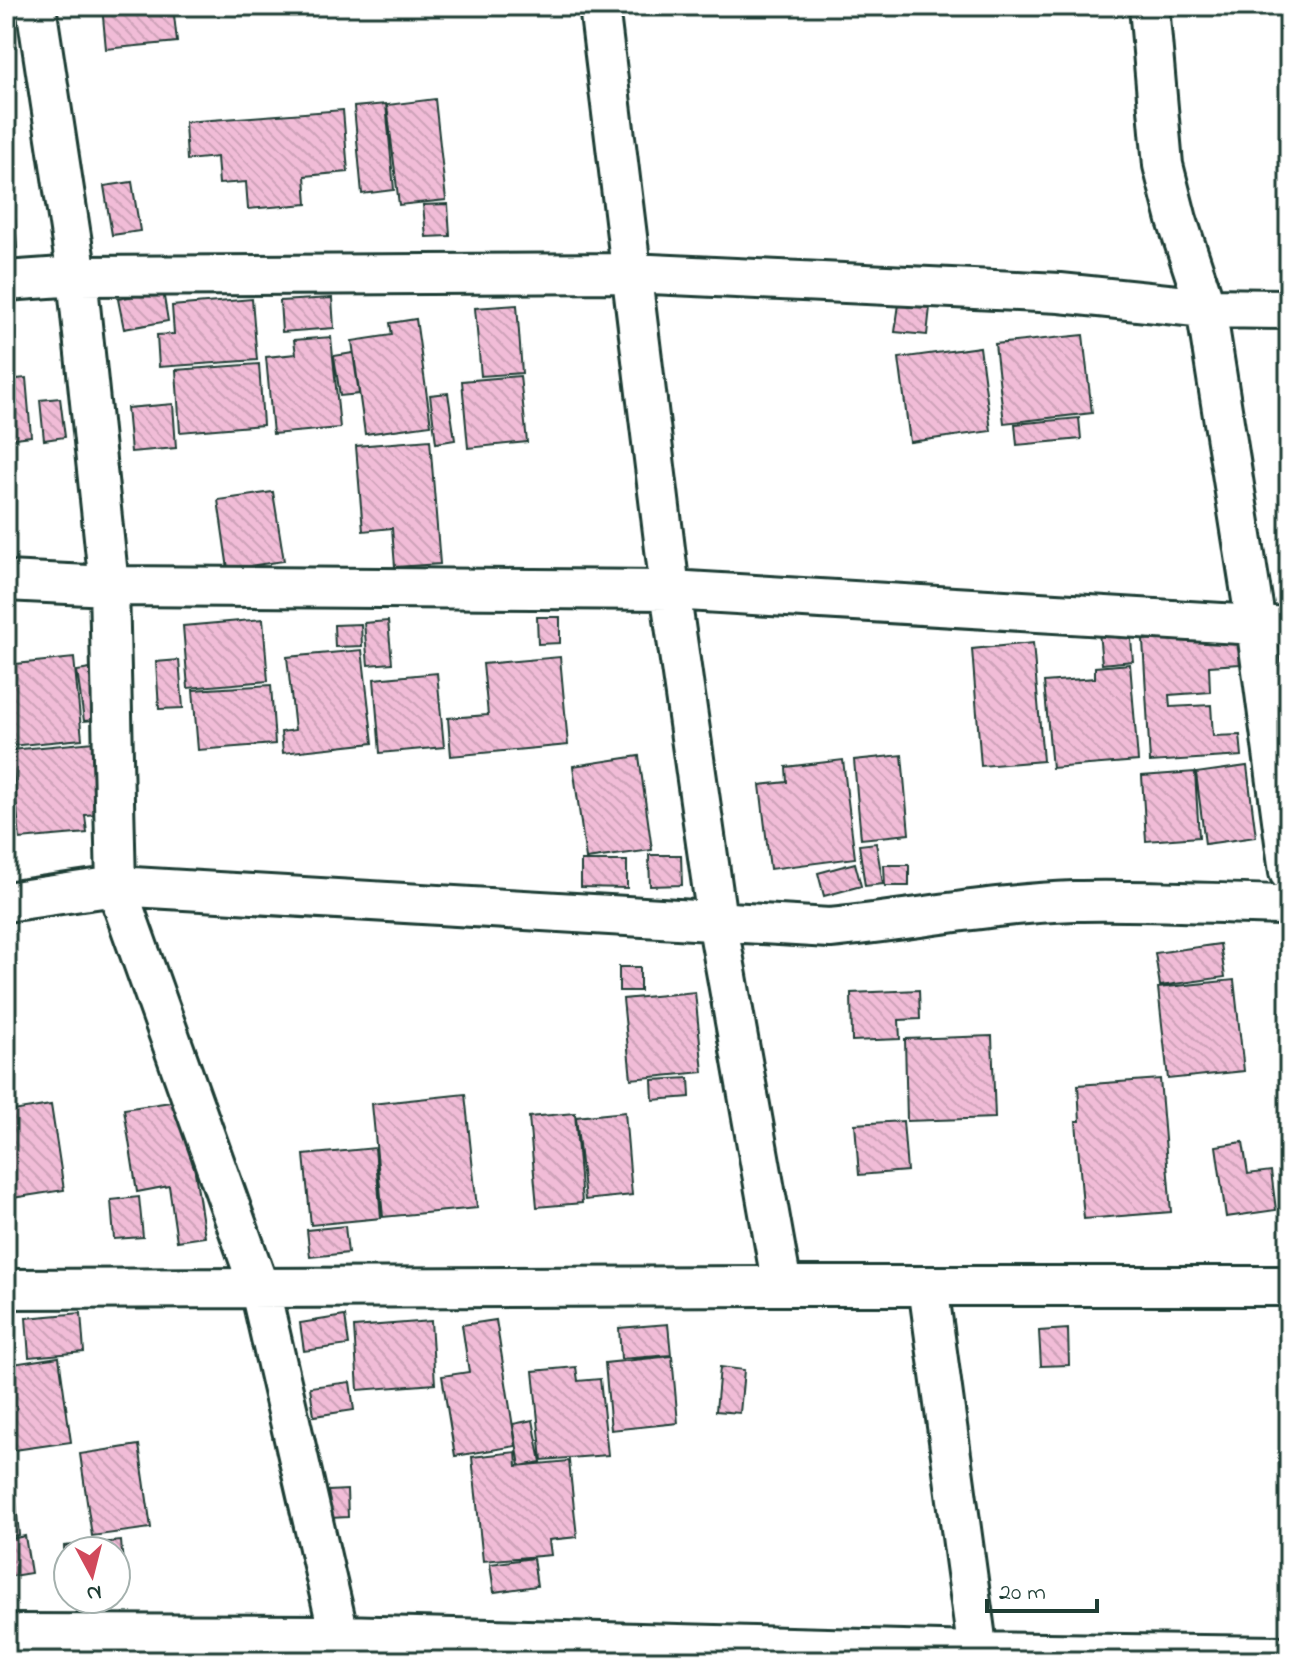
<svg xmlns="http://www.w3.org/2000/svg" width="1295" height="1667" font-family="'Indie Flower',sans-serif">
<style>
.building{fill:url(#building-back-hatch);stroke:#1f3d34;stroke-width:2}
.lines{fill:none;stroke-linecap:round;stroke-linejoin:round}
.minor-casing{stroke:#1f3d34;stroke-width:44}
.minor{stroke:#fff;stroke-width:38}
</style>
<defs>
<pattern id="building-back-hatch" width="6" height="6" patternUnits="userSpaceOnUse" patternTransform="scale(2)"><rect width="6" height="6" fill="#f1bcd7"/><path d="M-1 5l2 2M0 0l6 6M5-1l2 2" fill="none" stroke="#cea2b9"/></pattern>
</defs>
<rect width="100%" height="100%" fill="#fff"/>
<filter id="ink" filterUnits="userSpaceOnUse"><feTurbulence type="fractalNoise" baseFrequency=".0125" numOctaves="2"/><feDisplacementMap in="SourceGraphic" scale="16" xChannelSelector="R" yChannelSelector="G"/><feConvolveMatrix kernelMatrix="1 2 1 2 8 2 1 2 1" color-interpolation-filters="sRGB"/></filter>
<g filter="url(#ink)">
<path class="building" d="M 102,6 L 173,6 L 177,42 L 106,49 Z
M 435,99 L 446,200 L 399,205 L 387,105 Z
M 386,104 L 394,190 L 362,194 L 354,107 Z
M 343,110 L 348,172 L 305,176 L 307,204 L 248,209 L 246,182 L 219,184 L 217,157 L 187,160 L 185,122 Z
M 132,182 L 140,231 L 112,235 L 104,186 Z
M 448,204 L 450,236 L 426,237 L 423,205 Z
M 15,218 L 17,248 L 6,249 L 6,219 Z
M 163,291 L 168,321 L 124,329 L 118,299 Z
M 332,298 L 334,328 L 282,332 L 280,301 Z
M 252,299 L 257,360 L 159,367 L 157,335 L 174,334 L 172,306 Z
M 899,304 L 930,307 L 927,335 L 895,332 Z
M 517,305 L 522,373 L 481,376 L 475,308 Z
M 416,319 L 431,425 L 365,434 L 352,341 L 392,335 L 390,323 Z
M 1083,335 L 1092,413 L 1004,423 L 995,344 Z
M 331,337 L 340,428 L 273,434 L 266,357 L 296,354 L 294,340 Z
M 980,347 L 991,431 L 910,442 L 899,358 Z
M 353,353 L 359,394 L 340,396 L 334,356 Z
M 259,364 L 263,425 L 180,432 L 176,370 Z
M 520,376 L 527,442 L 468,448 L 462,381 Z
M 26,378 L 31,436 L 6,439 L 6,380 Z
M 448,393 L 455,440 L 436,443 L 430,395 Z
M 60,398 L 65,437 L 44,440 L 40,400 Z
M 173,404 L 176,448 L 131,452 L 127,408 Z
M 1079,418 L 1081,439 L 1017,445 L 1015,424 Z
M 430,440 L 440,564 L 395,567 L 392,528 L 363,531 L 356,446 Z
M 273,492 L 284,561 L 228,569 L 218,500 Z
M 537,617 L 560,617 L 560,643 L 538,644 Z
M 263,619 L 268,681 L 188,688 L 183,626 Z
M 388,621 L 392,663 L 368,665 L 364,623 Z
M 361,624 L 362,646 L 335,647 L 334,625 Z
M 1130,629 L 1133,661 L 1102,664 L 1099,632 Z
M 1238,633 L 1240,664 L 1209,666 L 1210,692 L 1169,695 L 1170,707 L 1211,705 L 1213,736 L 1240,735 L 1242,756 L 1150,762 L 1143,640 Z
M 1033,643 L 1043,761 L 981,766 L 972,649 Z
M 362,650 L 373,743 L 283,753 L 281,732 L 295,730 L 287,657 Z
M 560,657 L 568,745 L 451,756 L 448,718 L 488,715 L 483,664 Z
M 74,658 L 82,739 L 10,746 L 6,709 L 6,665 Z
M 179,660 L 183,708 L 159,709 L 156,662 Z
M 1130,664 L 1138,761 L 1052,768 L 1044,682 L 1095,678 L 1095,667 Z
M 97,668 L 104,719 L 84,721 L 77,671 Z
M 437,673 L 444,747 L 380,753 L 374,679 Z
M 271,685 L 275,744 L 198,750 L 193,690 Z
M 104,741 L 111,813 L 85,815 L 87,833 L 20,839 L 11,750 Z
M 902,755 L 909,834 L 861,839 L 854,760 Z
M 639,756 L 652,850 L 586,859 L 573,766 Z
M 843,760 L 855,858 L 770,869 L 760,785 L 787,782 L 786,767 Z
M 1247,766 L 1256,837 L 1205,844 L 1196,773 Z
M 1195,772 L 1199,837 L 1146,841 L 1142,776 Z
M 876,843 L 883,884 L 865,886 L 859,845 Z
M 649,855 L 681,855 L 682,885 L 650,886 Z
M 581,861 L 627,861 L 627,888 L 581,887 Z
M 855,863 L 861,886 L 824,896 L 818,873 Z
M 884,865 L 909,865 L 909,886 L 885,886 Z
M 1220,944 L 1225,977 L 1160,986 L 1155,953 Z
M 619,967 L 640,967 L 640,991 L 619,991 Z
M 1234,980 L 1244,1071 L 1168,1079 L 1158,988 Z
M 919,990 L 920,1019 L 899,1020 L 900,1039 L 852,1041 L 851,993 Z
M 695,992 L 703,1072 L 631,1079 L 623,999 Z
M 992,1036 L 995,1118 L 907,1121 L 905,1039 Z
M 689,1078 L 690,1097 L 653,1100 L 652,1080 Z
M 1160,1079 L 1171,1212 L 1084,1219 L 1076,1121 L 1080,1121 L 1078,1085 Z
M 465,1094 L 477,1208 L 383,1217 L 372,1104 Z
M 184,1100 L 205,1237 L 177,1241 L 169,1186 L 137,1192 L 124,1109 Z
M 51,1105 L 64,1190 L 6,1199 L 6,1112 Z
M 625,1112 L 632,1195 L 585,1200 L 576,1117 Z
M 575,1113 L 582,1203 L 537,1207 L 529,1117 Z
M 903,1121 L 907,1171 L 859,1175 L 855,1124 Z
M 1243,1142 L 1248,1174 L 1271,1171 L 1276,1210 L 1226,1217 L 1216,1146 Z
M 375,1148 L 381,1218 L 311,1225 L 304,1155 Z
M 139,1197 L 143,1237 L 114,1239 L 111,1200 Z
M 345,1226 L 348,1253 L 310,1257 L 307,1230 Z
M 81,1313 L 84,1352 L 29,1357 L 26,1318 Z
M 345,1316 L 349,1345 L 304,1351 L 300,1323 Z
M 496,1320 L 516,1446 L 455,1456 L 442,1376 L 469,1372 L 462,1325 Z
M 431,1321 L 435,1384 L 358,1390 L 354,1327 Z
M 668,1324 L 671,1355 L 621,1359 L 619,1328 Z
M 1068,1329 L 1069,1365 L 1041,1366 L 1039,1331 Z
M 672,1356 L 678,1423 L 611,1430 L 605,1363 Z
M 59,1357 L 71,1442 L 14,1450 L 6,1393 L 6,1365 Z
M 576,1367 L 578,1381 L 600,1379 L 608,1455 L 542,1460 L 533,1371 Z
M 720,1367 L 744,1370 L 740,1413 L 716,1411 Z
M 350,1382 L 354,1410 L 314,1416 L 310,1387 Z
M 533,1420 L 541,1462 L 520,1466 L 513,1424 Z
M 139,1445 L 151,1528 L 92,1536 L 80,1454 Z
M 11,1448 L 19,1535 L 6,1537 L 6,1449 Z
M 516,1452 L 517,1466 L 569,1461 L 577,1537 L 549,1540 L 551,1555 L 483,1561 L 472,1457 Z
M 347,1490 L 348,1517 L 330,1518 L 328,1491 Z
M 25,1536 L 31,1573 L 6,1577 L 6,1540 Z
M 121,1541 L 124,1577 L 116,1577 L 116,1551 L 68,1551 L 66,1581 L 64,1546 Z
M 533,1558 L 537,1586 L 494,1592 L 490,1564 Z"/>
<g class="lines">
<defs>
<path id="minor" d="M 36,6 L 77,276 L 109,586 L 116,886 L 260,1290 L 345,1661
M 599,6 L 670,590 L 717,920 L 782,1286
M 1149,6 L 1163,165 L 1177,220 L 1206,308 L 1256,625 L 1289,872
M 6,281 L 77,276 L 630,273 L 1060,293 L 1206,308 L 1289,309
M 6,581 L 109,586 L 670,590 L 1289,627
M 6,902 L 116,886 L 830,928 C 911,920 992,904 1074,901 C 1145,899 1218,904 1289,905
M 928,1286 L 979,1661
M 6,1289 L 782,1286 L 1289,1286
M 6,1634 L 341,1635 L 977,1652 L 1289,1656"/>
</defs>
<use href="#minor" class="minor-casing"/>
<use href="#minor" class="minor"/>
</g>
</g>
<rect width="1295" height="1667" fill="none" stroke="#fff" stroke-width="32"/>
<rect x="16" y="16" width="1263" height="1635" fill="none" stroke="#1f3d34" stroke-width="3" filter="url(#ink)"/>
<g transform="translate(92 1575) rotate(173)"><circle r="38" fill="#ffffff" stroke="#a5b1ae" stroke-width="2"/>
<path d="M0-6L14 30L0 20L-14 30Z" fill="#d1495b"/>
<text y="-12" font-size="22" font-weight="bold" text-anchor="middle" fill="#1f3d34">N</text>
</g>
<path d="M987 1599v12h110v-12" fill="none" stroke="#1f3d34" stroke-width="4"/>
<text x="999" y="1599" font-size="24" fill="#1f3d34" stroke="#ffffff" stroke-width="6" paint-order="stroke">20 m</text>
</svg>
